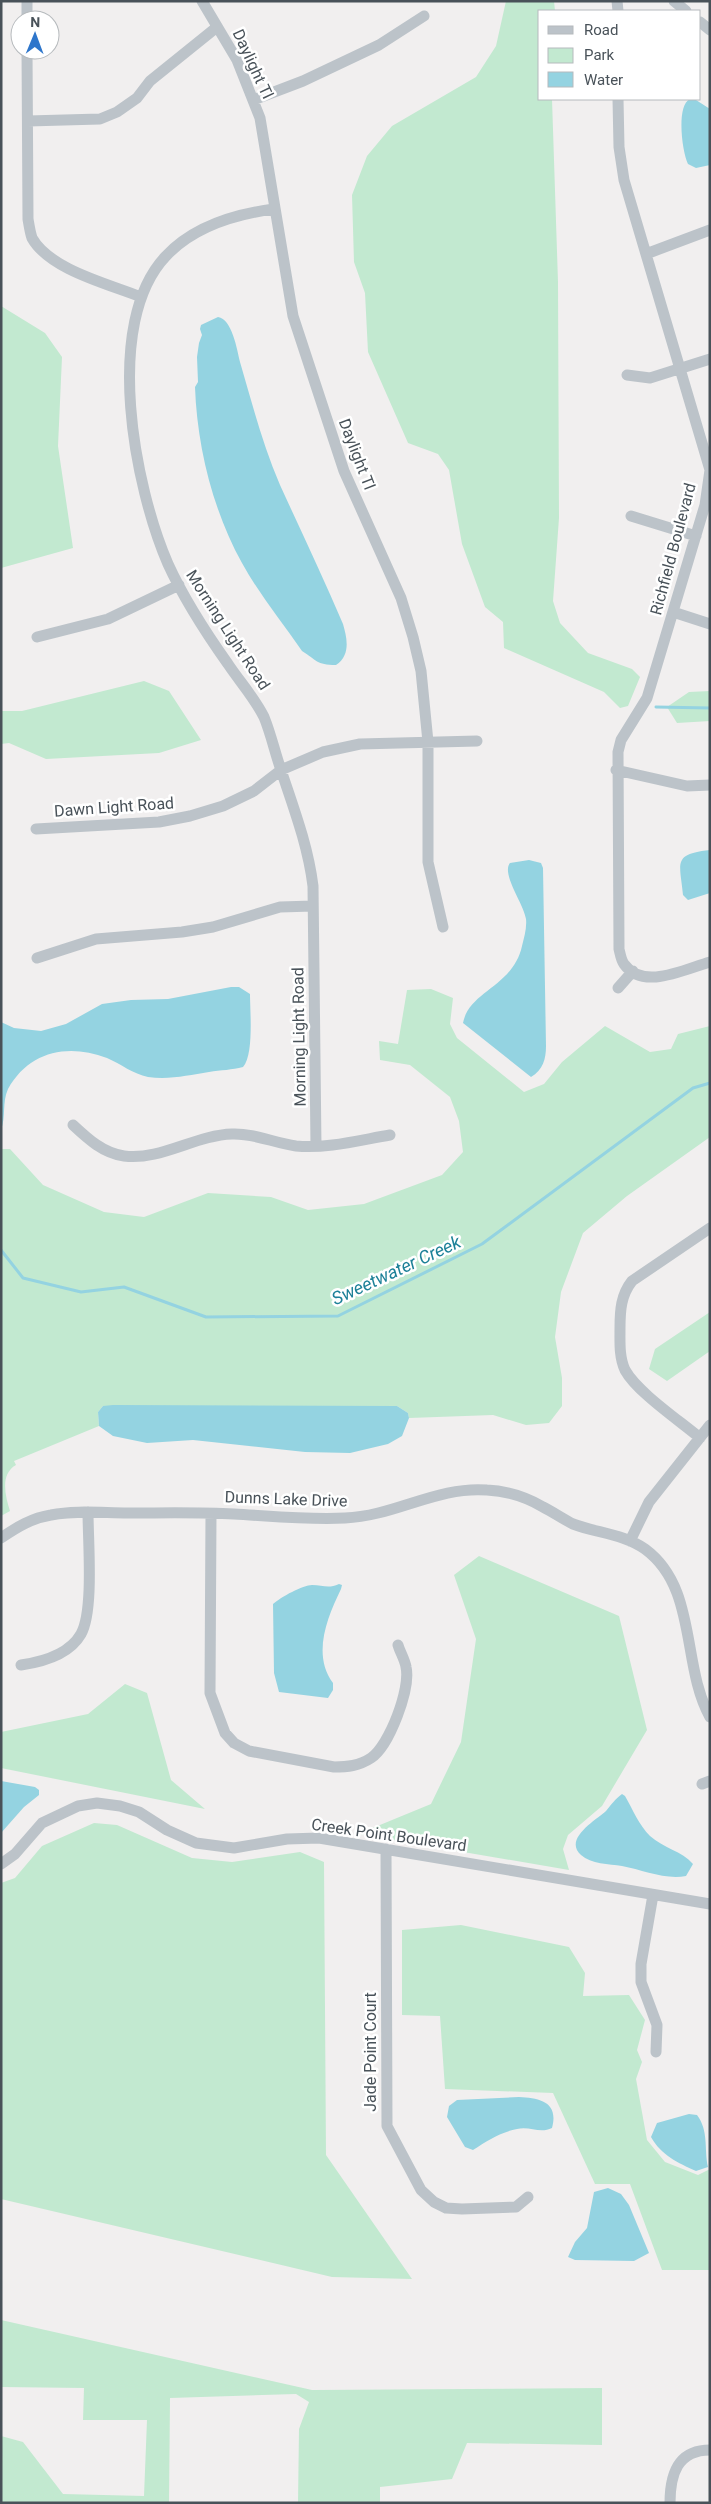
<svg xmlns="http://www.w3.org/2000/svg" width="711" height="2504" font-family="Roboto,sans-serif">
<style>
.green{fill:#c2e9d0}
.water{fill:#94d3e1}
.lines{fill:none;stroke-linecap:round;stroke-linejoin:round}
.stream{stroke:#94d3e1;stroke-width:3}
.street{stroke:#bcc3c9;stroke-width:11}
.labels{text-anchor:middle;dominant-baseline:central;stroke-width:5;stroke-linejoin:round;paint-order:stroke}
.street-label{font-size:16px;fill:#495259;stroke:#fff}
.water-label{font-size:18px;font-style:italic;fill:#1d8198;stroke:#fff}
</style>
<rect width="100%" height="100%" fill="#f1efef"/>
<path class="green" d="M 506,1 L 554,1 L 555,11 L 540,11 L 540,99 L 552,99 L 558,282 L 559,518 L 553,601 L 560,623 L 588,653 L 632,669 L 640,677 L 628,706 L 620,708 L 604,692 L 504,648 L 503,622 L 485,607 L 462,544 L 449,470 L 438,454 L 408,443 L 368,352 L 365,293 L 354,262 L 352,195 L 367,156 L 392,126 L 476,77 L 496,46 Z
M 1,306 L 45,333 L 62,357 L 58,446 L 73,548 L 1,568 Z
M 144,681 L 169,691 L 201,740 L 159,753 L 46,759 L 9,743 L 1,744 L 1,711 L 22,711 Z
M 710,691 L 710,721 L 677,723 L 667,707 L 689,692 Z
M 431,989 L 453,998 L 450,1024 L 457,1038 L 524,1092 L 544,1084 L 562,1062 L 605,1026 L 650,1052 L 671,1049 L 678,1034 L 710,1026 L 710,1137 L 627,1196 L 583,1233 L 561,1292 L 555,1337 L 562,1378 L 562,1406 L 549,1423 L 526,1425 L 493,1415 L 409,1418 L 408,1413 L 397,1406 L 103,1406 L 98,1412 L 99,1426 L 14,1461 L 16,1465 C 0,1474 5,1495 10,1511 L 1,1516 L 1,1149 L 10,1149 L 43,1185 L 104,1212 L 144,1217 L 208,1193 L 271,1197 L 308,1210 L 364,1204 L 442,1175 L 463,1152 L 459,1121 L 450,1097 L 410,1065 L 380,1060 L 379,1041 L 398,1044 L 407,990 Z
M 710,1312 L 710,1351 L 667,1381 L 649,1369 L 655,1349 Z
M 479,1556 L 619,1616 L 647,1730 L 602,1806 L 568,1835 L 563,1849 L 569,1870 L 358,1834 L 431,1804 L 461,1742 L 476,1639 L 454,1575 Z
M 125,1684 L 147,1693 L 171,1780 L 205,1809 L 1,1768 L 1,1732 L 88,1714 Z
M 94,1823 L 117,1825 L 192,1858 L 232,1862 L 300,1852 L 324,1862 L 326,2155 L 412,2279 L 332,2277 L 1,2199 L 1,1883 L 15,1878 L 42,1846 Z
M 461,1925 L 569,1947 L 585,1973 L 583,1996 L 629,1995 L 645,2020 L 637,2050 L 642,2062 L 636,2079 L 647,2140 L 665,2162 L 698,2175 L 710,2169 L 710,2270 L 662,2270 L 630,2184 L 595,2184 L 553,2093 L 445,2089 L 440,2016 L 402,2015 L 402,1930 Z
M 1,2320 L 312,2390 L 602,2388 L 602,2445 L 467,2443 L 452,2479 L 380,2487 L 380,2503 L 298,2503 L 299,2429 L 309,2402 L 296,2394 L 170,2398 L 169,2503 L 1,2503 L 1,2436 L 23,2442 L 63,2494 L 144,2496 L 147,2420 L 83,2420 L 84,2388 L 1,2387 Z"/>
<path class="water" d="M 690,99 L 696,100 L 710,109 L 710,165 L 696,168 L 688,164 C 682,152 676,105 690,99 Z
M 218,317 C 232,319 237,349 240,362 C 252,403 263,446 280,485 C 301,531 323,577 343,624 C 347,638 351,655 336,665 C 316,665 317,660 302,651 C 282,622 259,594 242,563 C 213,511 197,446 195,387 L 198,382 L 197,357 L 199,343 L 202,335 L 200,329 L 201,325 Z
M 710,850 L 710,893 L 688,900 L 683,895 C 680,863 672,854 710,850 Z
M 529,860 L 541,863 L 543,868 L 546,1046 C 546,1059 543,1070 531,1077 L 463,1023 C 469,991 513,987 522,946 C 524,938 527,928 526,919 C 524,904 501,874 510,863 Z
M 231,987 L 239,987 L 250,994 C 250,1011 254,1055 243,1067 C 232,1070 221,1070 209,1072 C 189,1075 170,1080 148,1077 C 133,1074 121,1064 107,1058 C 68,1043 29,1051 8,1089 C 2,1102 6,1117 1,1130 L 1,1022 L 14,1028 L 41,1031 L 66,1024 L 102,1004 L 131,1000 L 168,999 Z
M 113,1405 L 397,1406 L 408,1413 L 409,1418 L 402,1436 L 388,1444 L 350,1453 L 305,1452 L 193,1440 L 147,1443 L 113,1436 L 99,1426 L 98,1412 L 103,1406 Z
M 339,1584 L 342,1585 L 341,1589 C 327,1618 312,1655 333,1683 L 333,1690 L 328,1698 L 279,1692 L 274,1673 L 273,1604 C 281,1597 303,1585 312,1585 C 323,1585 328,1589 339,1584 Z
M 1,1781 L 35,1787 L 39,1790 L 39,1795 L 24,1807 L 1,1833 Z
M 622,1794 L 625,1796 C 633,1810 639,1825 650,1836 C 663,1848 682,1851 693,1864 L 686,1876 C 665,1880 643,1870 622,1866 C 609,1864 591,1864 581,1855 C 563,1839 596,1820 606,1811 C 611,1805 615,1799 622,1794 Z
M 519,2097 C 540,2098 559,2102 552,2128 C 540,2134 530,2126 517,2129 C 501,2132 487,2141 473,2150 L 465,2147 L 447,2117 L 449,2106 L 457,2100 Z
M 689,2114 L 697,2115 C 709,2131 704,2149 708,2167 L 696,2171 C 678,2163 661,2155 651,2137 L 657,2123 Z
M 608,2188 L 621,2194 L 629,2205 L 649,2253 L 634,2261 L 575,2260 L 568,2257 L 575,2242 L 587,2228 L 594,2192 Z"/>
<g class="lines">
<path class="stream" d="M 656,707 L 710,708
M 1,1250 L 23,1278 L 81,1292 L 124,1287 L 206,1317 L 338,1316 L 482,1244 L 693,1088 L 710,1083"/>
<path class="street" d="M 27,1 L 27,20
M 202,1 L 237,60 L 260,118 L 293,316 L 344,471 L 401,598 L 413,637 L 421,671 L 428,742 L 428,862 L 443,927
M 617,1 L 618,11
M 674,1 L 686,11
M 700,22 L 710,30
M 27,50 L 28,219 C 29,225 30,232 32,238 C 50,270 109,284 141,297
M 618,99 L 619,147 L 624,180 L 710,470 L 705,505 L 647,698 L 621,740 L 618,752 L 619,949 C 620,953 621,960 624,964 C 643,991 685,969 710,962
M 253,100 L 303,81 L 379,45 L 424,16
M 28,121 L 100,119 L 117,112 L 137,98 L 150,81 L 217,27
M 274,209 C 236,214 193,227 166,256 C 102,323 135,488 168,564 C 184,599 206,633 228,664 C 240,682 254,697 264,717 C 271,734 275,753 281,770 C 294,809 308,846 313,886 L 316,1146
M 646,254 L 710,230
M 627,375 L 650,378 L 710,359
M 631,516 L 696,536
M 673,612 L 710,624
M 37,637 L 108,619 L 179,585
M 616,770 L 687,786 L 710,785
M 36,829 L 159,822 L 190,816 L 223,806 L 254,791 L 281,770 L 323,752 L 360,744 L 477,741
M 37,958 L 96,939 L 182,932 L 213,927 L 280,907 L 313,906
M 618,988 L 633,971
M 73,1125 C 88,1139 103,1153 124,1156 C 160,1161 196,1135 232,1134 C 254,1133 274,1143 296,1146 C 327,1149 360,1140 390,1135
M 700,1438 C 680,1421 637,1392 625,1370 C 619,1357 620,1342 620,1328 C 620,1310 621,1295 632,1281 L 710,1228
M 211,1514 L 210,1693 L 225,1733 L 234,1743 L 249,1751 L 334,1767 C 347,1767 359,1766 371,1758 C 389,1746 411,1689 406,1667 C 405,1660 400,1652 398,1645
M 1,1538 C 17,1527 32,1518 51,1515 C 75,1510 103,1513 128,1513 C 163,1513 199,1512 234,1514 C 271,1516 308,1520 345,1518 C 395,1516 437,1486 487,1490 C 506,1491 526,1497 543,1507 C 553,1512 563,1519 573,1524 C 597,1533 624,1534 645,1549 C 698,1588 681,1665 710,1717
M 630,1541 L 649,1502 L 710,1425
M 21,1665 C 42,1662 69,1655 81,1634 C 94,1611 88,1542 88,1512
M 702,1784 L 710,1781
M 386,1849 L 387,2126 L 421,2190 L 434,2202 L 446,2208 L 462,2209 L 516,2207 L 528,2197
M 1,1864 L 15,1854 L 42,1823 L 78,1806 L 97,1803 L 120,1806 L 139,1812 L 167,1830 L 196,1843 L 234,1848 L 287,1839 L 319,1838 L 710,1904
M 653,1895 L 641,1964 L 641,1982 L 657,2025 L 656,2052
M 670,2503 C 670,2475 677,2450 710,2450"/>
</g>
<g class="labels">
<g class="street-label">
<text transform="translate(253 64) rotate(65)">Daylight Tl</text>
<text transform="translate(357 454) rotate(69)">Daylight Tl</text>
<text transform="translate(673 549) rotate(-75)">Richfield Boulevard</text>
<text transform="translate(228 630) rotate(57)">Morning Light Road</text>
<text transform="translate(114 807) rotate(-4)">Dawn Light Road</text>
<text transform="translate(299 1037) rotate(-91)">Morning Light Road</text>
<text transform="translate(286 1499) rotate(2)">Dunns Lake Drive</text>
<text transform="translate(389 1835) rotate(8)">Creek Point Boulevard</text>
<text transform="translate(370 2052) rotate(-90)">Jade Point Court</text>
</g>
<g class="water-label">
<text transform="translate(396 1270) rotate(-25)">Sweetwater Creek</text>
</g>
</g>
<rect width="711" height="2504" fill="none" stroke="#495259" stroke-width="5"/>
<rect x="538" y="10" width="162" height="90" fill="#ffffff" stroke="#b6babd"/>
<rect x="548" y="26" width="25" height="8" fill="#bcc3c9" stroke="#b6babd"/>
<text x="584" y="35" font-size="15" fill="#495259">Road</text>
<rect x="548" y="48" width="25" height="15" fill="#c2e9d0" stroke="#b6babd"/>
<text x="584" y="60" font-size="15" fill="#495259">Park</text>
<rect x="548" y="72" width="25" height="15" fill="#94d3e1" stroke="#b6babd"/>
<text x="584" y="85" font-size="15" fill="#495259">Water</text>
<g transform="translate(35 35) rotate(1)"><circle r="24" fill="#ffffff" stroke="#b6babd"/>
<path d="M0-4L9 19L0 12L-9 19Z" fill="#2e76cb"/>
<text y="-8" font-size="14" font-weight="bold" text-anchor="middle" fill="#495259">N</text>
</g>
</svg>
